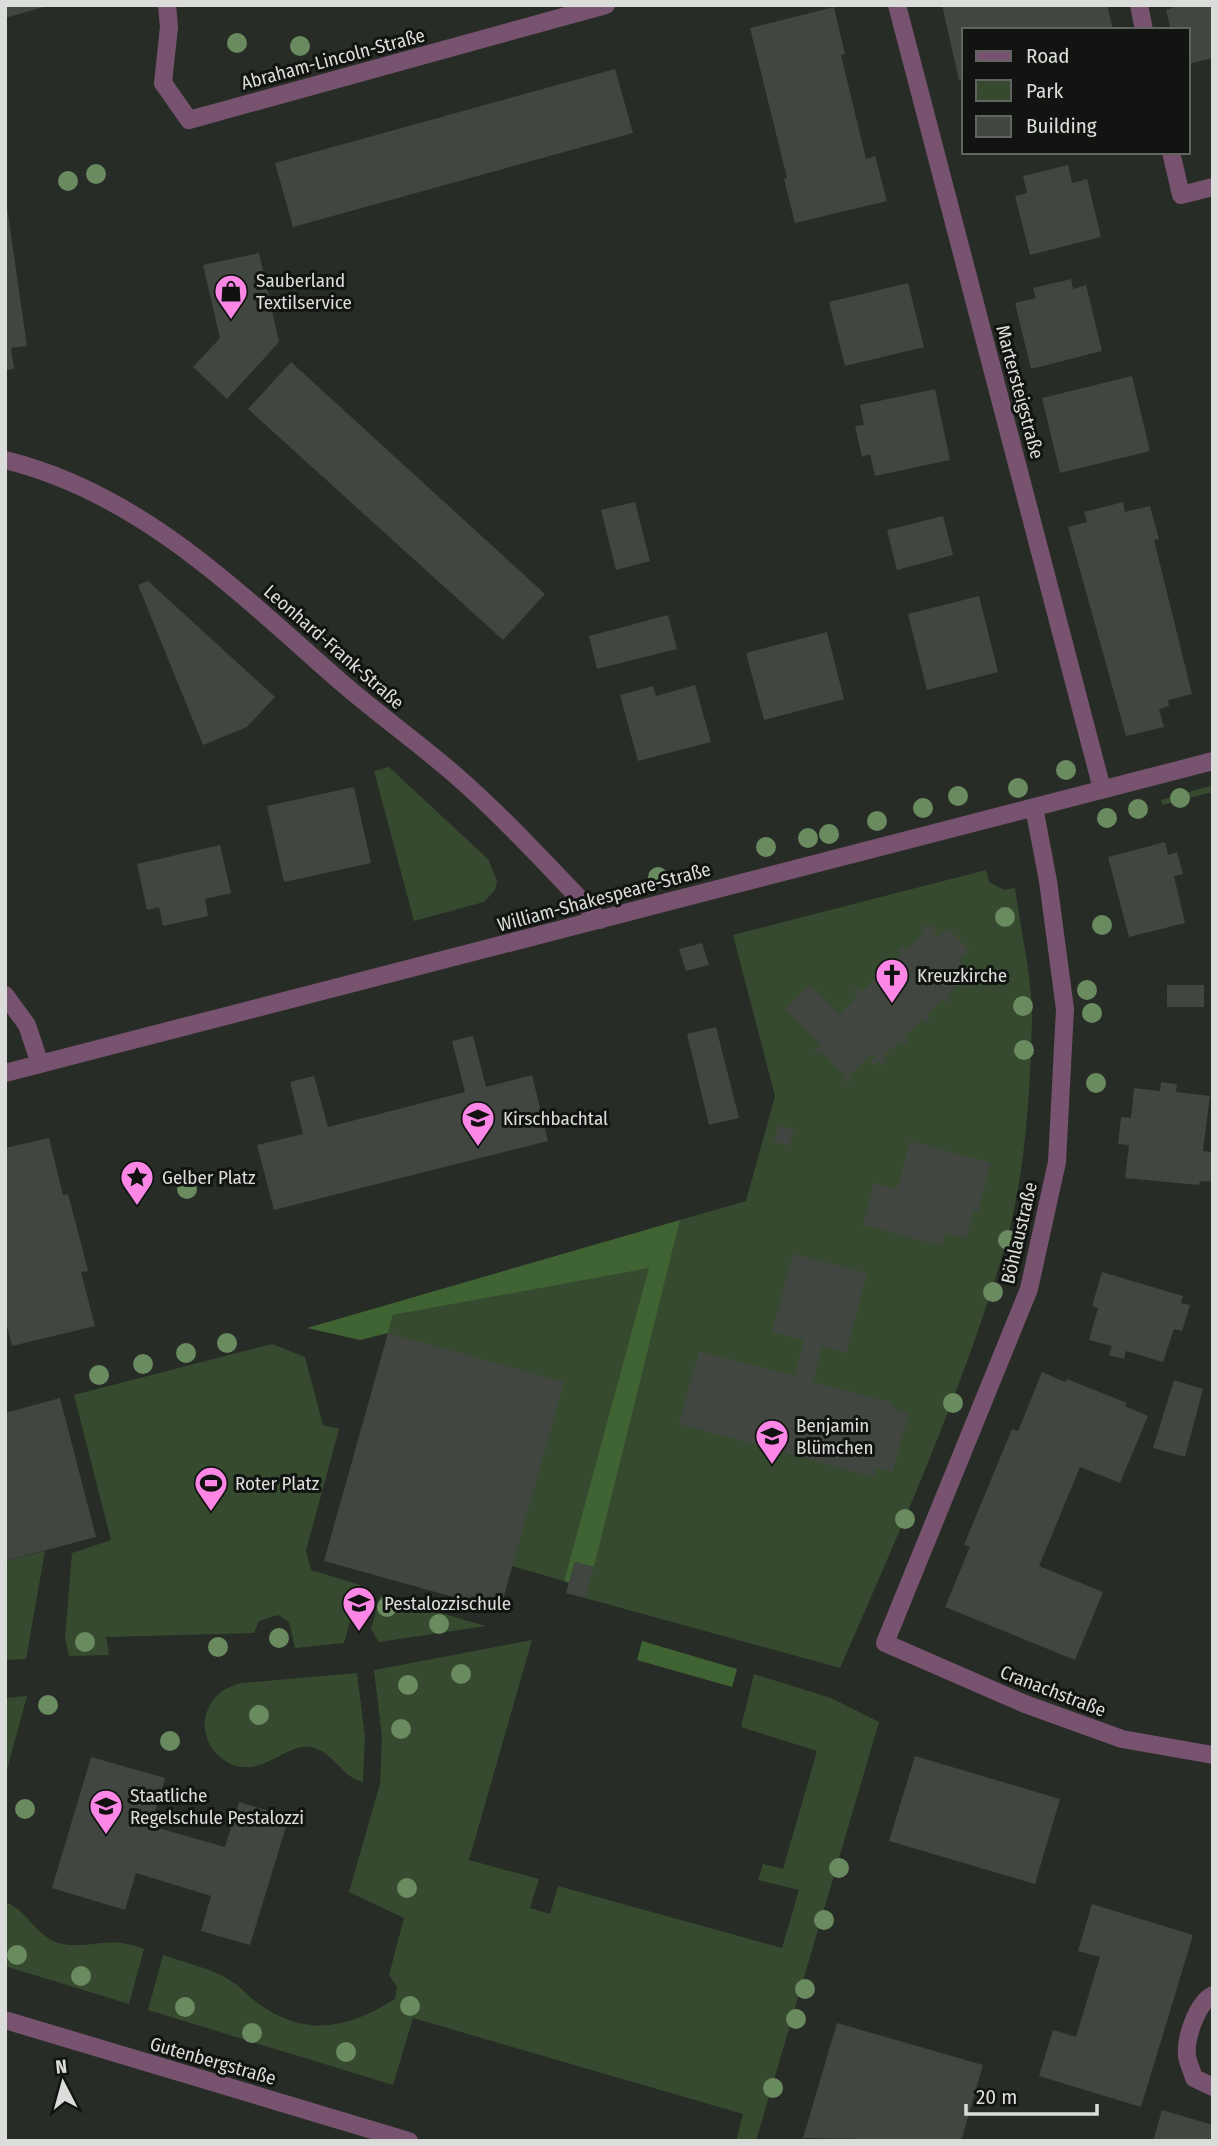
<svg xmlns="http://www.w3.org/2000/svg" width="1218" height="2146" font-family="'Fira Sans Condensed',sans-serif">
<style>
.green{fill:#364a2f}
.forest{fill:#406334}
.building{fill:#414640}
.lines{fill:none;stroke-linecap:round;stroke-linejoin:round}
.service{stroke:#78536f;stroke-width:18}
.minor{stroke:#78536f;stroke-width:18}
.tree{fill:#6a8a5f}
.labels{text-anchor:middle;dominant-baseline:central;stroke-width:6;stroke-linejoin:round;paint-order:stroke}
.street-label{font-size:19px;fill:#daddd9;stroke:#121411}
.poi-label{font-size:19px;fill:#daddd9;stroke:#121411;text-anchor:start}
</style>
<rect width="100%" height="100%" fill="#282c26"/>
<path class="green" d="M 389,767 L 488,859 L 497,881 L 495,890 L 484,902 L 414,921 L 374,771 Z
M 1213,785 L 1213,792 L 1162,805 L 1161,800 Z
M 986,870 L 989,882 L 1004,890 L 1015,888 C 1020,928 1033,981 1032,1019 C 1030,1099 1025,1184 1001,1260 C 959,1399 898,1535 840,1668 L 585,1598 L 680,1220 L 746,1201 L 775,1096 L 733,935 Z
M 650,1267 L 564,1581 L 512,1566 L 388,1333 L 393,1315 Z
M 272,1344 L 305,1357 L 323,1425 L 339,1429 L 306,1551 L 311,1570 L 360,1585 L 344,1643 L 295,1648 L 289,1622 L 278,1615 L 259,1621 L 254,1633 L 106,1637 L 109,1655 L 69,1656 L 65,1638 L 72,1553 L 111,1540 L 74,1395 Z
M 45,1551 L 26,1659 L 5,1660 L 5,1561 Z
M 380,1596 L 381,1596 L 486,1626 L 379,1642 L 371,1629 Z
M 532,1640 L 469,1860 L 539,1879 L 530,1908 L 550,1914 L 558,1886 L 782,1948 L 799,1890 L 758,1880 L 763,1864 L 783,1869 L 817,1751 L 741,1727 L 754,1674 L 831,1698 L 879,1722 L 756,2141 L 736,2141 L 743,2114 L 413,2018 L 393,2085 L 148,2010 L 163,1955 C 186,1963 214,1969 234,1983 C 243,1989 250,1998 259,2004 C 307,2038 349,2028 395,1999 L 397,1987 L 389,1975 L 404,1918 L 349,1892 L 380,1784 L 382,1737 L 374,1670 Z
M 357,1673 L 365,1737 L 363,1782 C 341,1777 334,1752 311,1747 C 286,1741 256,1787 220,1757 C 213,1751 208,1744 206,1734 C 203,1724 205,1713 211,1703 C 218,1691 228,1687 241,1683 Z
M 27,1696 L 5,1777 L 5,1698 Z
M 5,1902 C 28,1910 37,1939 62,1944 C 95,1949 108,1935 144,1949 L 129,2004 L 5,1966 Z"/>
<path class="forest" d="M 680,1220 L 594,1567 L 575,1562 L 569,1583 L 564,1581 L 649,1268 L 393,1315 L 388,1333 L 360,1340 L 307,1328 Z
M 642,1641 L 737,1669 L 732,1687 L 637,1660 Z"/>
<path class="building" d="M 5,5 L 47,5 L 47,6 L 5,18 Z
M 942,5 L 1107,5 L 1113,30 L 964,30 L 964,79 L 959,80 Z
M 1180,5 L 1213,5 L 1213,58 L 1188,64 L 1188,30 L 1171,30 L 1166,10 Z
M 834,7 L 845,54 L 841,55 L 866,159 L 875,156 L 887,201 L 795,223 L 784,179 L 787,178 L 750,28 Z
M 615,69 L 633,133 L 293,227 L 275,163 Z
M 1068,165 L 1072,183 L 1087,179 L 1101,237 L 1030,255 L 1015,196 L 1027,193 L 1023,176 Z
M 5,193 L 27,346 L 11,348 L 14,369 L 5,370 Z
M 259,253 L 279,342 L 227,399 L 193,367 L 220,338 L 203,265 Z
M 1071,279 L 1073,289 L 1086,285 L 1102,351 L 1031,369 L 1015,303 L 1036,298 L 1033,288 Z
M 908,283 L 924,347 L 845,366 L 829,302 Z
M 291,362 L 545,594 L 503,640 L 248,409 Z
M 1132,376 L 1150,451 L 1060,473 L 1042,398 Z
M 935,389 L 950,460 L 875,476 L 870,454 L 862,457 L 855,426 L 864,425 L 860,405 Z
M 635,502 L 650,561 L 616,570 L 601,510 Z
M 1123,502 L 1125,512 L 1150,506 L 1159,539 L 1154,540 L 1192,694 L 1168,700 L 1169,706 L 1159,709 L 1164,727 L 1126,736 L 1068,527 L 1087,522 L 1084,512 Z
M 943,516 L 953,555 L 897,570 L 887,530 Z
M 148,581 L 275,697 L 247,727 L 203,745 L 138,585 Z
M 979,596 L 998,672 L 927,690 L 908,614 Z
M 668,615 L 677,649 L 597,669 L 589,636 Z
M 827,632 L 844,699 L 764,720 L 746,653 Z
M 695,685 L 711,742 L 638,761 L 620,695 L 653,686 L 656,696 Z
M 354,787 L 371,863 L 284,882 L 267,806 Z
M 1165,842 L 1168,855 L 1177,852 L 1183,874 L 1174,876 L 1185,923 L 1129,937 L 1108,857 Z
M 220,845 L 231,893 L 205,899 L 208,916 L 163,926 L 159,907 L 147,910 L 137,864 Z
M 924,925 L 928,929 L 933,925 L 937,930 L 933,933 L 937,938 L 948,928 L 969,950 L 958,960 L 966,968 L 970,964 L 974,969 L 971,973 L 974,977 L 970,981 L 966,977 L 947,995 L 951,999 L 947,1003 L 943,999 L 926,1015 L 930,1020 L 926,1024 L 922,1019 L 904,1037 L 908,1041 L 904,1045 L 900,1041 L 883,1056 L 887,1060 L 883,1065 L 879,1061 L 874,1065 L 871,1060 L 875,1057 L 872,1053 L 849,1075 L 850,1083 L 845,1082 L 844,1075 L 823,1053 L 815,1053 L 815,1048 L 822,1047 L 785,1009 L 810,985 L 839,1014 L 858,996 L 853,991 L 858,987 L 862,992 L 880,974 L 876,970 L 880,966 L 885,970 L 902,954 L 898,950 L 902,946 L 906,950 L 924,933 L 920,929 Z
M 702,943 L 709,965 L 686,971 L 679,949 Z
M 1167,985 L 1204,985 L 1204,1007 L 1167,1007 Z
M 716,1027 L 739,1118 L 709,1125 L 687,1034 Z
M 473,1036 L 486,1087 L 532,1075 L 548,1141 L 274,1210 L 257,1145 L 303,1134 L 290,1082 L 314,1076 L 328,1127 L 465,1092 L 452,1041 Z
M 1161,1082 L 1177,1084 L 1176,1092 L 1210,1096 L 1203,1151 L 1213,1152 L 1213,1182 L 1200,1181 L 1199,1185 L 1125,1178 L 1129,1145 L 1118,1144 L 1121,1117 L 1131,1118 L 1134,1088 L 1160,1091 Z
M 779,1125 L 794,1130 L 789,1146 L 774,1141 Z
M 49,1138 L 63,1195 L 68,1194 L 83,1251 L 88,1271 L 81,1272 L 95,1326 L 12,1346 L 5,1319 L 5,1148 Z
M 910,1141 L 991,1163 L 978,1212 L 974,1210 L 966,1239 L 946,1233 L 942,1246 L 863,1225 L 874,1183 L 897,1189 Z
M 793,1254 L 867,1273 L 846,1353 L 822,1346 L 813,1382 L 893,1403 L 892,1409 L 909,1413 L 893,1472 L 876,1468 L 874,1477 L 679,1424 L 699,1351 L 795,1376 L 804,1340 L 772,1332 Z
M 1102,1272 L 1183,1296 L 1181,1303 L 1190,1305 L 1182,1331 L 1174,1329 L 1163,1362 L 1126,1351 L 1124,1359 L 1109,1355 L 1112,1346 L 1089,1340 L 1098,1308 L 1092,1306 Z
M 388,1333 L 564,1382 L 500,1610 L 324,1561 Z
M 1042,1372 L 1065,1382 L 1067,1379 L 1127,1403 L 1125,1406 L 1148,1416 L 1120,1483 L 1080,1467 L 1039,1566 L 1103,1592 L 1075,1660 L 945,1607 L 970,1547 L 964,1545 L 1012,1429 L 1018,1431 Z
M 1174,1380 L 1203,1389 L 1185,1457 L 1153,1448 Z
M 60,1398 L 96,1537 L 5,1561 L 5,1413 Z
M 575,1562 L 594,1567 L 585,1598 L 566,1593 Z
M 915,1756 L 1060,1799 L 1035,1884 L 889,1841 Z
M 91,1757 L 165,1778 L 151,1826 L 225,1847 L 239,1802 L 289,1817 L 250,1945 L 201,1931 L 211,1896 L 136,1873 L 125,1910 L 52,1888 Z
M 1092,1904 L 1193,1935 L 1141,2107 L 1039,2076 L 1053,2030 L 1076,2037 L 1100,1957 L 1078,1951 Z
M 837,2023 L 983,2065 L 961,2141 L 803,2138 Z
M 1162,2110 L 1213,2125 L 1213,2141 L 1153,2141 Z"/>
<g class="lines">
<path class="service" d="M 1139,5 L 1144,30
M 163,83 L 169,27 L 167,5
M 1171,152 L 1181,195 L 1213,187
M 5,995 L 27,1025 L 40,1064
M 1213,1995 C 1197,2003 1185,2038 1187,2056 C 1188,2063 1192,2071 1194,2078 L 1213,2087"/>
<path class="minor" d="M 897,5 L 1102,789
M 163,83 L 189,120 L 606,5
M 5,460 C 141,493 240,594 342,683 C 378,714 417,742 453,773 C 505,818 552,870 600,920
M 1034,807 L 1048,881 L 1065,1009 L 1057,1162 L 1029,1289 L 885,1643 L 1025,1704 L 1122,1739 L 1213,1755
M 5,1073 L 1213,761
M 5,2020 L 409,2141"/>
</g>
<g class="tree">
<circle cx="237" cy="43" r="10"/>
<circle cx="300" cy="46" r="10"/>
<circle cx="96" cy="174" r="10"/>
<circle cx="68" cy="181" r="10"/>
<circle cx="1066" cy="770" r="10"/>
<circle cx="1018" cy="788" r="10"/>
<circle cx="958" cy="796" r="10"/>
<circle cx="1180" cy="798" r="10"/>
<circle cx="923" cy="808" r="10"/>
<circle cx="1138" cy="809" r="10"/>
<circle cx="1107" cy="818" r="10"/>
<circle cx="877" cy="821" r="10"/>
<circle cx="829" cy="834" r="10"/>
<circle cx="808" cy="838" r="10"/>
<circle cx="766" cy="847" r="10"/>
<circle cx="658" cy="877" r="10"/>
<circle cx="1005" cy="917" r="10"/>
<circle cx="1102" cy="925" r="10"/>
<circle cx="1087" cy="990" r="10"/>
<circle cx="1023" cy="1006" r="10"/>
<circle cx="1092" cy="1013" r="10"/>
<circle cx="1024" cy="1050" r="10"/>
<circle cx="1096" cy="1083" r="10"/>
<circle cx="187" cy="1189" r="10"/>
<circle cx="1008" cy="1240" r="10"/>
<circle cx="993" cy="1292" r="10"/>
<circle cx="227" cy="1343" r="10"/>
<circle cx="186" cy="1353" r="10"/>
<circle cx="143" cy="1364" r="10"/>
<circle cx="99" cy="1375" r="10"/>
<circle cx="953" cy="1403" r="10"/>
<circle cx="905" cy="1519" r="10"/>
<circle cx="387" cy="1607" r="10"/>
<circle cx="439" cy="1624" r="10"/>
<circle cx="279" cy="1638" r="10"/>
<circle cx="85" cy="1642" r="10"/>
<circle cx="218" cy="1647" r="10"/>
<circle cx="461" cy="1674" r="10"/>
<circle cx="408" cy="1685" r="10"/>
<circle cx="48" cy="1705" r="10"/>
<circle cx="259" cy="1715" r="10"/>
<circle cx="401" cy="1729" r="10"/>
<circle cx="170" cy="1741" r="10"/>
<circle cx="25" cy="1809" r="10"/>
<circle cx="839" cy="1868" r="10"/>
<circle cx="407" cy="1888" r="10"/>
<circle cx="824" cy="1920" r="10"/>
<circle cx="17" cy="1955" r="10"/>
<circle cx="81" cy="1976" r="10"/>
<circle cx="805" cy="1989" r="10"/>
<circle cx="410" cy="2006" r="10"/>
<circle cx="185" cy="2007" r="10"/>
<circle cx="796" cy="2019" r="10"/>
<circle cx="252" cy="2033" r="10"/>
<circle cx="346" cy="2052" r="10"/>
<circle cx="773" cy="2088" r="10"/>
</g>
<defs>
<symbol id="shop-pin" viewBox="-11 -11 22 30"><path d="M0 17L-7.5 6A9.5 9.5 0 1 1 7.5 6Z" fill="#fb86e5" stroke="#121411"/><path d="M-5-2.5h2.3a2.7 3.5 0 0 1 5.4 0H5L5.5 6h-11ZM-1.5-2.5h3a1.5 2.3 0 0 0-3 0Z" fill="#111"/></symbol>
<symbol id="church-pin" viewBox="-11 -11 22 30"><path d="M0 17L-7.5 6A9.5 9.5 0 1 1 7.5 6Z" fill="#fb86e5" stroke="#121411"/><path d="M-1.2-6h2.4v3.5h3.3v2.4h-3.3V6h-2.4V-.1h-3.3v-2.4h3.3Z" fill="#111"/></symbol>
<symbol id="school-pin" viewBox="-11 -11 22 30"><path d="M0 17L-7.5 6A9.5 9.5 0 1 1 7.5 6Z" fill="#fb86e5" stroke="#121411"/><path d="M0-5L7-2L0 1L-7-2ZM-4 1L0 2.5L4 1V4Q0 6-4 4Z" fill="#111"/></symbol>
<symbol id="sight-pin" viewBox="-11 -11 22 30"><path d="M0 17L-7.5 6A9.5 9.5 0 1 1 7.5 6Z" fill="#fb86e5" stroke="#121411"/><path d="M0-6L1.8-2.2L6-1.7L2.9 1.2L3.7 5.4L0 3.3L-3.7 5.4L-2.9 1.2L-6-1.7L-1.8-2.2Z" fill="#111"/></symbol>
<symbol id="stadium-pin" viewBox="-11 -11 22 30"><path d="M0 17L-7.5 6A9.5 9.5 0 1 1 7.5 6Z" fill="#fb86e5" stroke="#121411"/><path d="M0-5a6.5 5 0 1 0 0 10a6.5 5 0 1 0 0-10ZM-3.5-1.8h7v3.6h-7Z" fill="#111"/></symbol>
</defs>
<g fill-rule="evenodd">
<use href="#shop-pin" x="212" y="272" width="38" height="52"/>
<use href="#church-pin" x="873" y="956" width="38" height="52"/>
<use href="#school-pin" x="459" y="1099" width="38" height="52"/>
<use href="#sight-pin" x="118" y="1158" width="38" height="52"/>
<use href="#school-pin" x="753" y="1417" width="38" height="52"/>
<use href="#stadium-pin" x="192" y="1464" width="38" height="52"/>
<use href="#school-pin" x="340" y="1584" width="38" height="52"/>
<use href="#school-pin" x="87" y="1787" width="38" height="52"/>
</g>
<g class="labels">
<g class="street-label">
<text transform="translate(333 59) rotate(-15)">Abraham-Lincoln-Straße</text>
<text transform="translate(1020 392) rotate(75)">Martersteigstraße</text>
<text transform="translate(334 647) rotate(41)">Leonhard-Frank-Straße</text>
<text transform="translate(604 897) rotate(-15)">William-Shakespeare-Straße</text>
<text transform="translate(1019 1233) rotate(-77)">Böhlaustraße</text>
<text transform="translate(1053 1691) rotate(21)">Cranachstraße</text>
<text transform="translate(213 2061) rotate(16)">Gutenbergstraße</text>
</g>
<g class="poi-label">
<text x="256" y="280">Sauberland<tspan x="256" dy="22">Textilservice</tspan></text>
<text x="917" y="975">Kreuzkirche</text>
<text x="503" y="1118">Kirschbachtal</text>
<text x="162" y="1177">Gelber Platz</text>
<text x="796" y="1425">Benjamin<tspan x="796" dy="22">Blümchen</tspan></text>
<text x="235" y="1483">Roter Platz</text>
<text x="384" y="1603">Pestalozzischule</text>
<text x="130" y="1795">Staatliche<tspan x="130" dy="22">Regelschule Pestalozzi</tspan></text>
</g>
</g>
<rect width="1218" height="2146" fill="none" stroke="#daddd9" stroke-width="14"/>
<rect x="962" y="28" width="228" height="126" fill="#121411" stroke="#626461" stroke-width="2"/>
<rect x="976" y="51" width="35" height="10" fill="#78536f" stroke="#626461" stroke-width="2"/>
<text x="1026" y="63" font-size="21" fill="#daddd9">Road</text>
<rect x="976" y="80" width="35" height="21" fill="#364a2f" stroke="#626461" stroke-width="2"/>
<text x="1026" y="98" font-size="21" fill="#daddd9">Park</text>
<rect x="976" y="116" width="35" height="21" fill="#414640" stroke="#626461" stroke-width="2"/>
<text x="1026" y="133" font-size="21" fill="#daddd9">Building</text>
<g transform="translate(63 2083) rotate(354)" stroke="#121411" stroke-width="5" paint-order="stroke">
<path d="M0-5L12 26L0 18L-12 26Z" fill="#daddd9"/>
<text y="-10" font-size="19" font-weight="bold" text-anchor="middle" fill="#daddd9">N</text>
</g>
<path d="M966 2104v10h131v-10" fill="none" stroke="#daddd9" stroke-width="3.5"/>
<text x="976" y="2104" font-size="21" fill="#daddd9" stroke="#121411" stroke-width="5" paint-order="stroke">20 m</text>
</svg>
